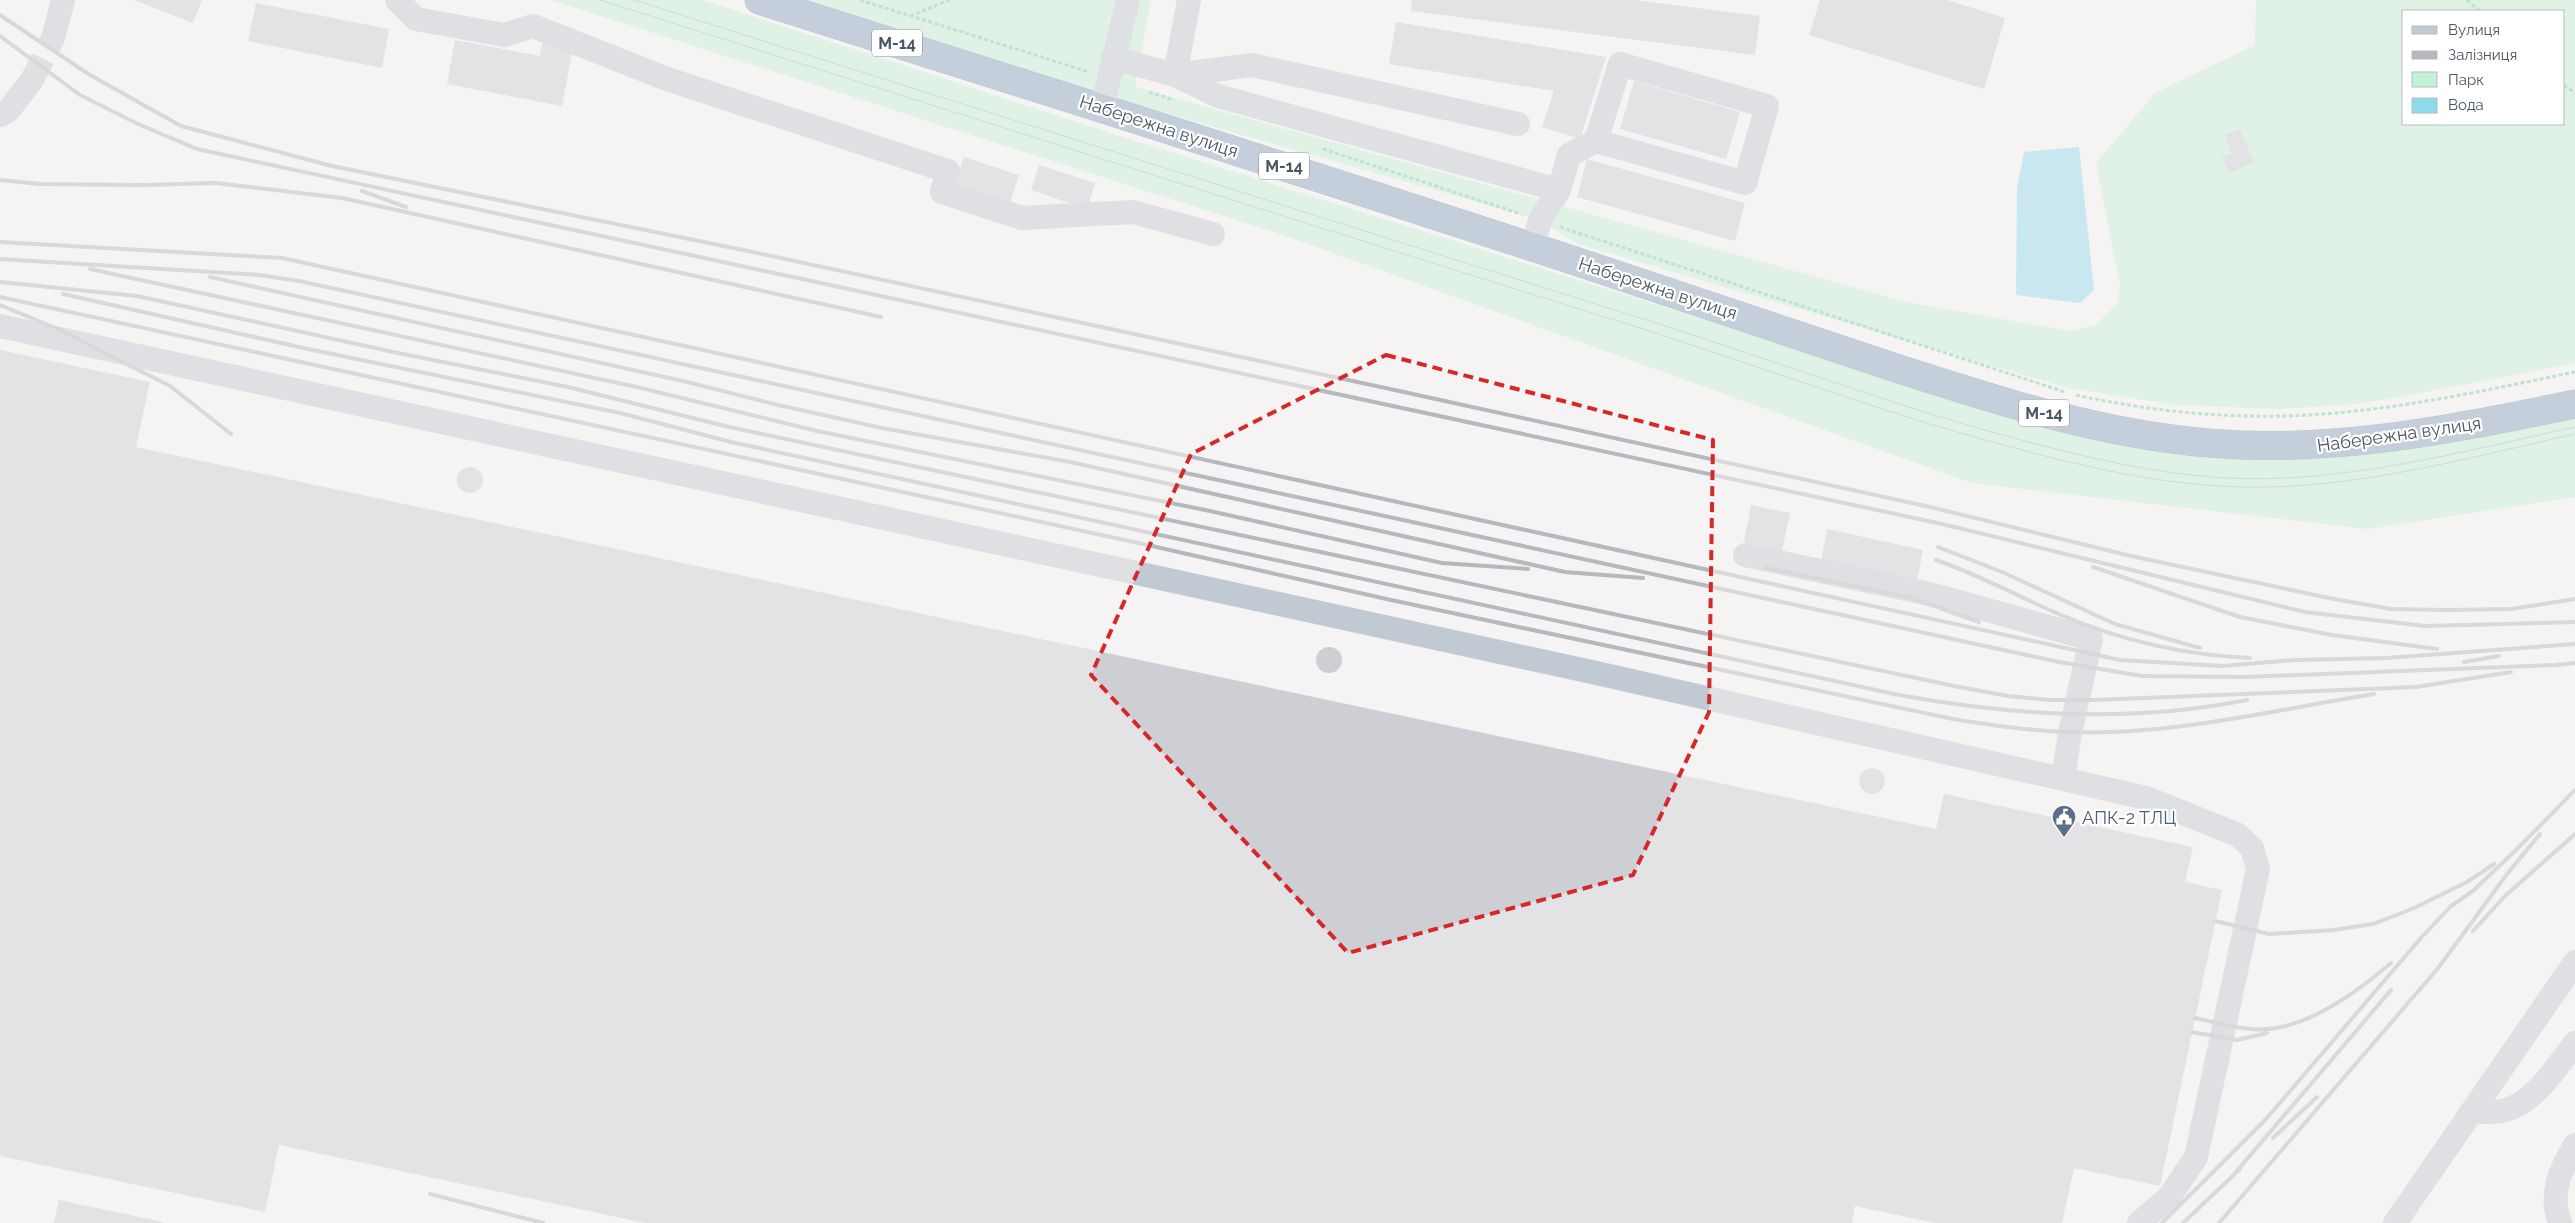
<svg xmlns="http://www.w3.org/2000/svg" width="2575" height="1223" font-family="Raleway,sans-serif">
<style>
.green{fill:#c3f1d5;fill-rule:evenodd}
.water{fill:#90daee}
.building{fill:#cdcfd5}
.lines{fill:none;stroke-linecap:round;stroke-linejoin:round}
.minor-tunnel{stroke:#caccce;stroke-width:24;stroke-dasharray:24 12;stroke-linecap:butt}
.highway-casing{stroke:#7690ad;stroke-width:29}
.path{stroke:#7ad0a6;stroke-width:3;stroke-dasharray:4 2.5;stroke-linecap:butt}
.minor{stroke:#c1cad2;stroke-width:24}
.highway{stroke:#8ba5c1;stroke-width:28}
.tram{stroke:#b5b8bd;stroke-width:1}
.rail{stroke:#b5b8bd;stroke-width:4}
.marked{fill:none;stroke:#d62828;stroke-width:4;stroke-dasharray:10 6;stroke-linejoin:round}
.labels{text-anchor:middle;dominant-baseline:central;stroke-width:4.5;stroke-linejoin:round;paint-order:stroke}
.shield{fill:#fff;stroke:#808990;stroke-width:1}
.shield-label{font-size:16px;font-weight:bold;fill:#4a5661}
.street-label{font-size:18px;fill:#4a5661;stroke:#fff}
.service-label{font-size:18px;fill:#4e5e75;stroke:#fff;text-anchor:start}
</style>
<rect width="100%" height="100%" fill="#f5f3f3"/>
<path class="green" d="M 551,0 L 703,0 L 1117,135 L 2058,431 L 2169,450 L 2575,410 L 2575,497 L 2368,529 L 1972,483 L 1283,235 Z
M 811,0 L 1151,0 L 1135,87 L 1910,303 L 2071,331 L 2096,325 L 2118,303 L 2120,285 L 2096,163 L 2155,93 L 2255,45 L 2256,0 L 2575,0 L 2575,363 L 2389,399 L 2354,404 L 2282,409 L 2174,405 L 2065,387 L 1578,244 L 1540,220 L 1105,96 ZM 2404,11 L 2564,11 L 2564,124 L 2404,124 Z"/>
<path class="water" d="M 2079,147 L 2094,290 L 2080,303 L 2016,295 L 2017,189 L 2024,152 Z"/>
<path class="building" d="M 134,0 L 202,0 L 193,23 Z
M 1412,0 L 1634,0 L 1760,16 L 1755,55 L 1411,11 Z
M 1820,0 L 1947,0 L 2005,18 L 1984,89 L 1809,35 Z
M 256,3 L 389,29 L 382,68 L 248,41 Z
M 1396,22 L 1606,57 L 1580,139 L 1542,127 L 1554,91 L 1389,64 Z
M 455,40 L 540,56 L 543,41 L 573,47 L 562,106 L 447,84 Z
M 1634,81 L 1740,112 L 1726,159 L 1620,129 Z
M 2240,129 L 2254,162 L 2229,173 L 2222,157 L 2232,153 L 2225,135 Z
M 964,157 L 1019,175 L 1010,202 L 956,184 Z
M 1587,159 L 1745,203 L 1735,241 L 1577,197 Z
M 1039,165 L 1095,183 L 1087,209 L 1031,190 Z
M 0,350 L 150,382 L 136,447 L 1936,829 L 1944,794 L 2193,847 L 2185,882 L 2222,890 L 2160,1186 L 2074,1168 L 2062,1223 L 1935,1223 L 1855,1206 L 1852,1223 L 645,1223 L 279,1145 L 265,1212 L 0,1156 Z
M457 480a13 13 0 1 1 26 0a13 13 0 1 1-26 0Z
M 1751,505 L 1790,513 L 1782,551 L 1744,542 Z
M 1827,529 L 1923,550 L 1916,586 L 1820,566 Z
M1316 660a13 13 0 1 1 26 0a13 13 0 1 1-26 0Z
M1859 781a13 13 0 1 1 26 0a13 13 0 1 1-26 0Z
M 59,1200 L 163,1222 L 163,1223 L 54,1223 Z"/>
<g class="lines">
<path class="minor-tunnel" d="M 32,80 L 53,38"/>
<defs>
<path id="highway" d="M 759,0 C 1049,92 1338,182 1626,278 C 1713,307 1800,336 1887,365 C 1992,399 2098,434 2209,443 C 2335,454 2452,429 2575,404"/>
</defs>
<use href="#highway" class="highway-casing"/>
<path class="path" d="M 860,0 L 1089,72
M 2467,0 L 2480,11
M 910,16 L 949,0
M 2564,85 L 2575,93
M 1149,92 L 1174,100
M 1323,149 L 1521,214
M 1560,227 L 2065,392
M 2076,395 C 2168,415 2261,422 2355,411 C 2429,403 2502,387 2575,372"/>
<path class="minor" d="M 397,0 L 416,19 L 504,35 L 533,26 L 667,79 L 948,171 L 942,192 L 1022,218 L 1133,212 L 1213,234
M 53,38 L 63,0
M 1113,58 L 1175,75 L 1218,96 L 1559,190
M 1175,75 L 1252,65 L 1518,124
M 1175,75 L 1189,0
M 1102,108 L 1128,0
M 0,115 L 8,111 L 32,80
M 1533,247 L 1540,220 L 1559,190 L 1569,155 L 1596,141 L 1745,183 L 1767,106 L 1620,64 L 1596,141
M 0,326 L 1601,674 L 2146,798 L 2238,835 L 2252,848 L 2258,869 L 2196,1157 L 2170,1196 L 2139,1223
M 1745,555 L 1934,595 L 2091,639 L 2070,733 L 2063,779
M 2471,1112 C 2482,1112 2496,1113 2506,1110 C 2536,1101 2557,1066 2575,1043
M 2395,1223 L 2575,962
M 2560,1223 C 2549,1195 2560,1170 2575,1145"/>
<use href="#highway" class="highway"/>
<path class="tram" d="M 600,0 C 947,110 1295,220 1643,329 C 1771,370 1896,418 2026,451 C 2090,468 2153,482 2219,486 C 2339,494 2459,460 2575,434
M 634,0 C 975,108 1317,216 1659,324 C 1784,364 1908,411 2036,444 C 2098,460 2160,474 2225,478 C 2343,484 2460,452 2575,427"/>
<path class="rail" d="M 0,15 L 90,75 L 181,126 L 332,166 L 748,251 L 1390,389 L 1930,507 L 2131,556 L 2334,599 L 2391,609 L 2447,610 L 2511,609 L 2575,599
M 0,36 L 80,95 L 138,124 L 197,149 L 1942,524 L 2305,612 L 2425,626 L 2575,622
M 0,180 L 40,184 L 143,185 L 216,183 L 342,198 L 881,317
M 362,191 L 406,207
M 0,242 L 282,258 L 2120,660 L 2222,666 L 2295,660 L 2386,658 L 2575,644
M 0,259 L 260,275 L 299,281 L 2059,662 L 2142,676 L 2244,677 L 2556,665 L 2575,663
M 90,269 L 641,388 L 817,431 L 1210,511 L 1442,563 L 1528,569
M 210,277 L 683,381 L 778,405 L 882,428 L 1070,462 L 1565,572 L 1643,578
M 0,282 L 137,296 L 398,353 L 568,387 L 729,427 L 1954,686 L 2008,696 L 2050,700 L 2093,700 L 2416,687 L 2511,672
M 63,294 L 308,349 L 620,413 L 731,442 L 1899,695 C 2015,716 2131,723 2247,700
M 0,297 L 1134,542 L 1391,600 L 1953,719 C 1991,725 2030,731 2069,732 C 2171,736 2274,710 2374,694
M 0,305 L 58,329 L 170,386 L 231,434
M 1938,547 L 2002,572 L 2115,624 L 2200,648
M 1936,560 C 1980,575 2019,597 2061,615 C 2122,641 2184,655 2250,658
M 2093,567 L 2240,617 L 2332,635 L 2437,649
M 1766,568 L 1912,598 L 1979,622
M 2464,662 L 2499,656
M 2215,921 L 2269,934 L 2334,930 L 2373,924 L 2412,909 L 2467,882 L 2494,864
M 2473,931 L 2505,896 L 2575,834
M 2195,1018 C 2214,1022 2233,1028 2252,1029 C 2301,1034 2356,993 2391,963
M 2192,1032 L 2237,1040 L 2267,1033
M 2273,1138 L 2317,1097
M 2236,1172 L 2391,990
M 430,1194 L 543,1223
M 2162,1223 L 2267,1118 L 2420,939 L 2451,906 L 2473,891 L 2519,847 L 2575,790
M 2183,1223 L 2240,1169
M 2219,1223 L 2439,967 L 2507,874 L 2540,834"/>
</g>
<path d="M0 0H2575V1223H0ZM 1386,355 L 1713,440 L 1709,712 L 1633,875 L 1348,953 L 1091,675 L 1191,454 Z" fill="#f5f3f3" fill-opacity=".55" fill-rule="evenodd"/>
<path class="marked" d="M 1386,355 L 1713,440 L 1709,712 L 1633,875 L 1348,953 L 1091,675 L 1191,454 Z"/>
<defs>
<symbol id="civic-pin" viewBox="-11 -11 22 30"><path d="M0 17L-7.5 6A9.5 9.5 0 1 1 7.5 6Z" fill="#5c6f8a" stroke="#fff"/><path d="M-.6-6.5H3V-4.5H.6V-3L4-1V1h2V6H-6V1h2V-1L-.6-3ZM-1.2 2.5V6h2.4V2.5Z" fill="#fff"/></symbol>
</defs>
<g fill-rule="evenodd">
<use href="#civic-pin" x="2050" y="803" width="28" height="38"/>
</g>
<g class="labels">
<g class="shield">
<rect x="872" y="29.5" width="50" height="27" rx="4"/>
<rect x="1259" y="152.5" width="50" height="27" rx="4"/>
<rect x="2019" y="399.5" width="50" height="27" rx="4"/>
</g>
<g class="shield-label">
<text x="897" y="43">М-14</text>
<text x="1284" y="166">М-14</text>
<text x="2044" y="413">М-14</text>
</g>
<g class="street-label">
<text transform="translate(1159 126) rotate(18)">Набережна вулиця</text>
<text transform="translate(1658 288) rotate(18)">Набережна вулиця</text>
<text transform="translate(2399 434) rotate(-8)">Набережна вулиця</text>
</g>
<g class="service-label">
<text x="2082" y="817">АПК-2 ТЛЦ</text>
</g>
</g>
<rect x="2402" y="10" width="162" height="115" fill="#ffffff" stroke="#b7bbc0"/>
<rect x="2412" y="26" width="25" height="8" fill="#c1cad2" stroke="#b7bbc0"/>
<text x="2448" y="35" font-size="15" fill="#4a5661">Вулиця</text>
<rect x="2412" y="51" width="25" height="8" fill="#b5b8bd" stroke="#b7bbc0"/>
<text x="2448" y="60" font-size="15" fill="#4a5661">Залізниця</text>
<rect x="2412" y="72" width="25" height="15" fill="#c3f1d5" stroke="#b7bbc0"/>
<text x="2448" y="85" font-size="15" fill="#4a5661">Парк</text>
<rect x="2412" y="98" width="25" height="15" fill="#90daee" stroke="#b7bbc0"/>
<text x="2448" y="110" font-size="15" fill="#4a5661">Вода</text>
</svg>
